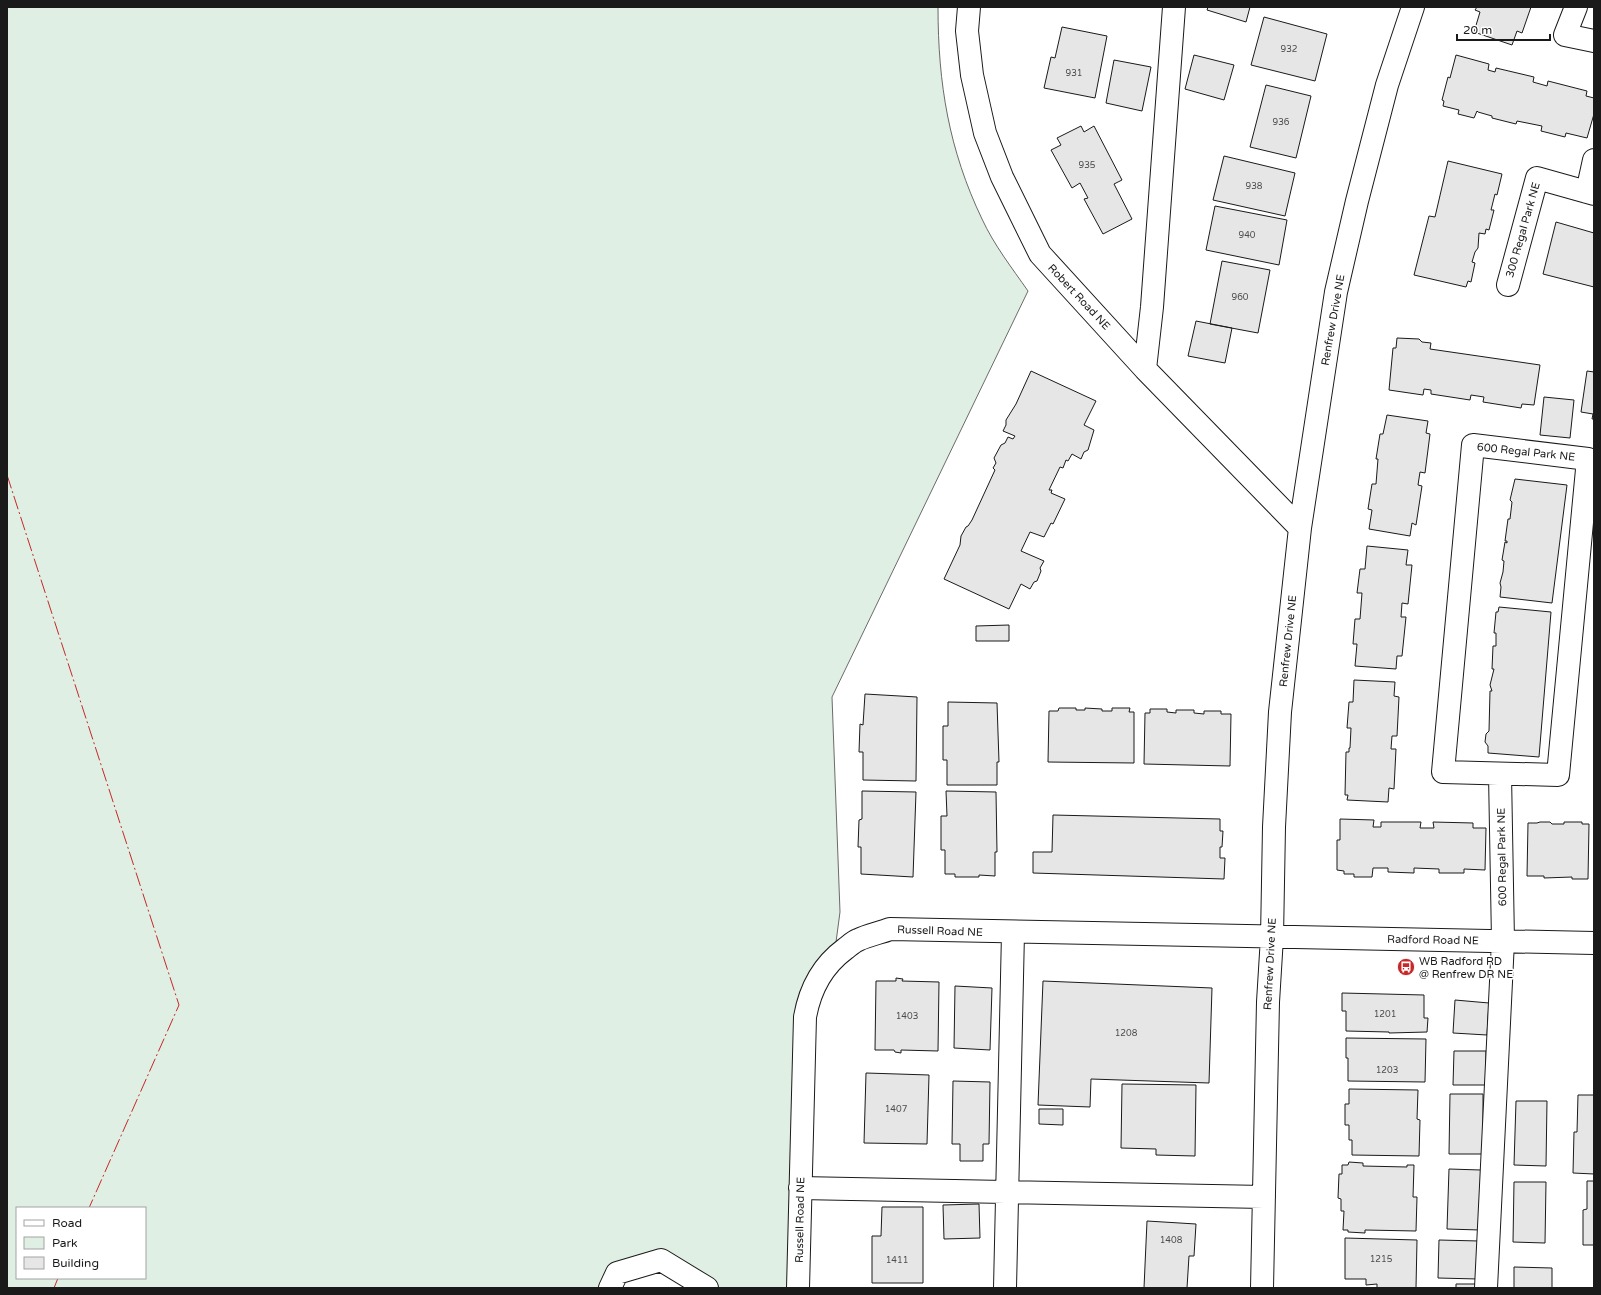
<svg xmlns="http://www.w3.org/2000/svg" width="1601" height="1295" font-family="'Varela Round',sans-serif">
<style>
.green{fill:#e0efe3;stroke:#6a6a6a;fill-rule:evenodd}
.building{fill:#e6e6e6;stroke:#1a1a1a}
.lines{fill:none;stroke-linecap:round;stroke-linejoin:round}
.minor-casing{stroke:#1a1a1a;stroke-width:24}
.minor{stroke:#fff;stroke-width:22}
.power{stroke:#c62828;stroke-width:1;stroke-dasharray:14 3 2 3;stroke-linecap:butt}
.labels{text-anchor:middle;dominant-baseline:central;stroke-width:3;stroke-linejoin:round;paint-order:stroke}
.number-label{font-size:9px;fill:#4d4d4d}
.street-label{font-size:11px;fill:#1a1a1a;stroke:#fff}
.poi-label{font-size:11px;fill:#1a1a1a;stroke:#fff;text-anchor:start}
</style>
<rect width="100%" height="100%" fill="#fff"/>
<path class="green" d="M 7,7 L 938,7 C 938,84 949,150 982,219 C 994,245 1012,268 1028,291 L 832,697 L 840,912 L 834,957 L 813,986 L 798,1288 L 707,1288 L 661,1260 L 610,1288 L 7,1288 ZM 17,1208 L 145,1208 L 145,1278 L 17,1278 Z"/>
<path class="building" d="M 1208,7 L 1250,7 L 1246,22 L 1207,10 Z
M 1477,7 L 1531,7 L 1522,33 L 1517,31 L 1512,45 L 1474,32 L 1480,12 L 1475,10 Z
M 1264,17 L 1327,34 L 1315,81 L 1251,65 Z
M 1062,27 L 1107,36 L 1095,98 L 1044,88 L 1051,57 L 1055,58 Z
M 1194,55 L 1234,65 L 1224,100 L 1185,89 Z
M 1456,55 L 1489,64 L 1488,70 L 1495,72 L 1496,68 L 1534,77 L 1533,82 L 1547,86 L 1548,81 L 1587,91 L 1586,96 L 1594,98 L 1594,114 L 1587,138 L 1566,133 L 1565,137 L 1541,131 L 1542,126 L 1517,121 L 1516,124 L 1492,118 L 1492,116 L 1478,112 L 1477,111 L 1474,118 L 1458,114 L 1459,110 L 1443,106 L 1444,101 L 1442,100 L 1448,77 L 1450,78 Z
M 1114,60 L 1151,67 L 1142,111 L 1106,103 Z
M 1266,85 L 1311,96 L 1296,158 L 1250,147 Z
M 1081,126 L 1084,132 L 1094,126 L 1122,180 L 1114,184 L 1132,219 L 1103,234 L 1084,199 L 1088,198 L 1080,183 L 1072,188 L 1051,150 L 1061,145 L 1057,138 Z
M 1224,156 L 1295,173 L 1285,216 L 1213,200 Z
M 1448,161 L 1502,174 L 1497,195 L 1495,194 L 1491,210 L 1494,210 L 1489,230 L 1486,229 L 1485,234 L 1479,233 L 1478,248 L 1475,252 L 1472,262 L 1475,263 L 1471,282 L 1468,281 L 1466,287 L 1414,275 L 1429,216 L 1435,217 Z
M 1215,206 L 1287,220 L 1279,265 L 1206,250 Z
M 1556,222 L 1594,233 L 1594,287 L 1543,274 Z
M 1222,261 L 1270,270 L 1258,333 L 1210,324 Z
M 1196,321 L 1232,328 L 1225,363 L 1188,356 Z
M 1397,338 L 1419,339 L 1422,342 L 1431,343 L 1430,349 L 1540,365 L 1534,405 L 1522,404 L 1521,408 L 1483,402 L 1484,397 L 1471,395 L 1470,400 L 1431,394 L 1431,390 L 1424,389 L 1423,395 L 1389,390 L 1393,348 L 1396,348 Z
M 1031,371 L 1096,401 L 1084,425 L 1094,430 L 1088,450 L 1084,452 L 1081,459 L 1072,454 L 1068,461 L 1066,460 L 1063,468 L 1060,467 L 1049,490 L 1052,490 L 1051,493 L 1065,499 L 1053,524 L 1051,523 L 1044,537 L 1030,532 L 1021,551 L 1044,561 L 1040,568 L 1041,571 L 1037,581 L 1034,582 L 1030,589 L 1021,584 L 1009,609 L 944,579 L 960,545 L 961,536 L 966,527 L 968,526 L 972,520 L 995,470 L 993,468 L 996,463 L 994,458 L 1001,445 L 1005,443 L 1008,437 L 1013,439 L 1015,436 L 1003,431 L 1006,425 L 1006,420 L 1016,404 Z
M 1587,371 L 1594,372 L 1594,419 L 1592,419 L 1593,414 L 1581,412 Z
M 1544,397 L 1574,400 L 1570,438 L 1540,435 Z
M 1387,415 L 1428,421 L 1426,433 L 1430,434 L 1425,473 L 1420,472 L 1418,485 L 1422,486 L 1416,525 L 1412,523 L 1410,536 L 1369,529 L 1372,510 L 1368,509 L 1372,484 L 1376,484 L 1378,459 L 1376,459 L 1380,434 L 1383,434 Z
M 1515,479 L 1567,485 L 1552,603 L 1500,597 L 1501,587 L 1500,583 L 1503,572 L 1504,561 L 1502,560 L 1505,542 L 1507,543 L 1507,541 L 1505,541 L 1508,519 L 1510,519 L 1512,502 L 1510,500 Z
M 1367,546 L 1408,550 L 1406,565 L 1412,565 L 1408,604 L 1402,603 L 1401,617 L 1406,617 L 1402,656 L 1397,656 L 1396,669 L 1355,666 L 1357,644 L 1353,644 L 1355,619 L 1360,619 L 1362,593 L 1357,593 L 1360,569 L 1365,569 Z
M 1499,607 L 1551,612 L 1539,757 L 1488,753 L 1488,746 L 1485,742 L 1486,734 L 1489,731 L 1490,691 L 1492,691 L 1490,685 L 1494,669 L 1492,669 L 1493,646 L 1496,646 L 1496,633 L 1494,633 L 1496,612 L 1498,612 Z
M 1009,625 L 1009,641 L 976,641 L 976,626 Z
M 1354,680 L 1395,682 L 1394,696 L 1399,697 L 1397,736 L 1392,736 L 1391,749 L 1396,749 L 1394,789 L 1389,788 L 1388,802 L 1347,800 L 1348,795 L 1345,795 L 1346,752 L 1349,752 L 1349,748 L 1350,748 L 1351,728 L 1347,728 L 1349,702 L 1353,702 Z
M 865,694 L 917,697 L 916,781 L 863,780 L 863,752 L 859,752 L 860,724 L 863,725 Z
M 948,702 L 997,703 L 999,762 L 997,762 L 997,785 L 947,785 L 947,760 L 943,760 L 943,726 L 948,726 Z
M 1059,708 L 1076,708 L 1076,710 L 1085,710 L 1085,708 L 1102,709 L 1102,711 L 1112,711 L 1112,708 L 1130,708 L 1129,712 L 1134,712 L 1134,763 L 1048,762 L 1049,711 L 1058,711 Z
M 1150,709 L 1167,709 L 1167,712 L 1176,713 L 1176,710 L 1194,710 L 1194,713 L 1204,714 L 1204,711 L 1221,711 L 1221,714 L 1231,714 L 1230,766 L 1144,764 L 1145,713 L 1150,713 Z
M 862,791 L 916,792 L 913,877 L 861,874 L 861,847 L 858,847 L 859,820 L 862,819 Z
M 946,791 L 996,792 L 997,852 L 995,852 L 995,876 L 979,875 L 979,877 L 955,877 L 955,874 L 945,874 L 945,850 L 941,850 L 941,816 L 947,816 Z
M 1053,815 L 1220,819 L 1220,831 L 1223,831 L 1222,847 L 1220,847 L 1220,858 L 1225,858 L 1224,879 L 1033,873 L 1033,852 L 1052,852 Z
M 1340,819 L 1374,820 L 1373,827 L 1381,827 L 1381,822 L 1421,822 L 1420,828 L 1434,828 L 1433,822 L 1473,823 L 1473,828 L 1486,828 L 1485,870 L 1464,869 L 1464,873 L 1439,873 L 1439,869 L 1414,868 L 1414,873 L 1388,872 L 1388,868 L 1373,868 L 1372,877 L 1354,877 L 1354,874 L 1344,874 L 1344,871 L 1337,870 L 1337,840 L 1340,840 Z
M 1540,822 L 1550,822 L 1552,824 L 1564,824 L 1564,822 L 1582,822 L 1582,824 L 1589,824 L 1588,879 L 1572,879 L 1572,877 L 1544,878 L 1544,876 L 1527,876 L 1528,823 L 1537,823 Z
M 896,978 L 903,979 L 902,981 L 939,982 L 938,1051 L 901,1050 L 901,1053 L 895,1052 L 894,1050 L 875,1050 L 876,981 L 896,981 Z
M 1043,981 L 1212,988 L 1209,1083 L 1091,1079 L 1090,1107 L 1038,1105 Z
M 955,986 L 992,988 L 990,1050 L 954,1048 Z
M 1342,993 L 1424,995 L 1424,1018 L 1428,1018 L 1427,1032 L 1389,1033 L 1389,1032 L 1346,1031 L 1346,1011 L 1342,1011 Z
M 1455,1000 L 1489,1003 L 1487,1035 L 1453,1033 Z
M 1346,1038 L 1426,1039 L 1425,1082 L 1348,1081 L 1348,1058 L 1346,1058 Z
M 1454,1051 L 1486,1051 L 1486,1085 L 1453,1085 Z
M 866,1073 L 929,1075 L 927,1144 L 864,1143 Z
M 953,1081 L 990,1082 L 989,1144 L 983,1144 L 983,1161 L 960,1161 L 960,1144 L 952,1144 Z
M 1122,1084 L 1196,1085 L 1195,1156 L 1156,1155 L 1156,1149 L 1121,1148 Z
M 1349,1089 L 1418,1090 L 1417,1119 L 1420,1120 L 1419,1156 L 1352,1155 L 1352,1140 L 1349,1140 L 1349,1125 L 1345,1125 L 1345,1104 L 1349,1104 Z
M 1450,1094 L 1483,1094 L 1483,1154 L 1449,1154 Z
M 1578,1095 L 1594,1095 L 1594,1174 L 1573,1173 L 1574,1132 L 1577,1132 Z
M 1516,1101 L 1547,1101 L 1546,1166 L 1514,1165 Z
M 1039,1109 L 1063,1109 L 1063,1125 L 1039,1124 Z
M 1349,1162 L 1363,1163 L 1363,1166 L 1407,1167 L 1407,1165 L 1414,1165 L 1413,1197 L 1417,1197 L 1416,1231 L 1365,1230 L 1365,1233 L 1348,1232 L 1348,1230 L 1343,1230 L 1344,1211 L 1341,1211 L 1341,1199 L 1338,1198 L 1339,1174 L 1342,1174 L 1342,1165 L 1348,1165 Z
M 1449,1169 L 1481,1170 L 1480,1230 L 1447,1229 Z
M 1587,1181 L 1594,1181 L 1594,1245 L 1583,1245 L 1583,1210 L 1587,1209 Z
M 1514,1182 L 1546,1182 L 1545,1243 L 1513,1242 Z
M 979,1204 L 980,1238 L 944,1239 L 943,1205 Z
M 882,1207 L 923,1207 L 923,1283 L 872,1283 L 872,1236 L 881,1236 Z
M 1147,1221 L 1196,1224 L 1194,1256 L 1189,1256 L 1187,1288 L 1144,1288 Z
M 1345,1238 L 1417,1240 L 1416,1288 L 1377,1288 L 1377,1284 L 1366,1285 L 1366,1279 L 1345,1279 Z
M 1439,1240 L 1479,1241 L 1478,1279 L 1438,1278 Z
M 1514,1267 L 1552,1268 L 1552,1288 L 1514,1288 Z
M 1456,1284 L 1480,1284 L 1480,1288 L 1456,1288 Z"/>
<g class="lines">
<defs>
<path id="minor" d="M 969,7 L 967,31 L 972,75 L 985,133 L 1002,177 L 1040,254 L 1145,369 L 1300,528
M 1576,7 L 1565,35 L 1594,41
M 1587,192 L 1594,160
M 1508,285 L 1537,178 L 1594,194
M 1145,369 L 1152,307 L 1174,7
M 1473,445 L 1588,459 L 1558,775 L 1443,772 Z
M 800,1188 L 1264,1197
M 610,1288 L 617,1273 L 661,1260 L 707,1288
M 798,1288 L 805,1017 C 810,989 822,966 845,949 C 849,946 853,942 858,940 C 868,935 880,933 890,929 L 1594,943
M 1005,1288 L 1013,933
M 1262,1288 L 1268,1002 L 1272,937 L 1274,827 L 1280,712 L 1300,528 L 1336,292 L 1357,201 L 1387,85 L 1413,7
M 1486,1288 L 1503,941 L 1500,774"/>
</defs>
<use href="#minor" class="minor-casing"/>
<use href="#minor" class="minor"/>
<path class="power" d="M 7,475 L 179,1005 L 89,1208
M 54,1288 L 58,1278"/>
</g>
<defs>
<symbol id="bus-disc" viewBox="-11 -11 22 22"><circle r="9.5" fill="#c62828" stroke="#fff"/><path d="M-5-6H5V4H4V6H2V4H-2V6H-4V4H-5ZM-3.5-4V0h7V-4ZM-3.5 1.2v1.5H-2V1.2ZM2 1.2v1.5H3.5V1.2Z" fill="#fff"/></symbol>
</defs>
<g fill-rule="evenodd">
<use href="#bus-disc" x="1396" y="957" width="20" height="20"/>
</g>
<g class="labels">
<g class="number-label">
<text x="1289" y="49">932</text>
<text x="1074" y="73">931</text>
<text x="1281" y="122">936</text>
<text x="1087" y="165">935</text>
<text x="1254" y="186">938</text>
<text x="1247" y="235">940</text>
<text x="1240" y="297">960</text>
<text x="1385" y="1014">1201</text>
<text x="907" y="1016">1403</text>
<text x="1126" y="1033">1208</text>
<text x="1387" y="1070">1203</text>
<text x="896" y="1109">1407</text>
<text x="1171" y="1240">1408</text>
<text x="1381" y="1259">1215</text>
<text x="897" y="1260">1411</text>
</g>
<g class="street-label">
<text transform="translate(1523 230) rotate(-74)">300 Regal Park NE</text>
<text transform="translate(1079 297) rotate(47)">Robert Road NE</text>
<text transform="translate(1333 320) rotate(-80)">Renfrew Drive NE</text>
<text transform="translate(1526 452) rotate(6)">600 Regal Park NE</text>
<text transform="translate(1288 641) rotate(-84)">Renfrew Drive NE</text>
<text transform="translate(1502 857) rotate(-91)">600 Regal Park NE</text>
<text transform="translate(940 931) rotate(2)">Russell Road NE</text>
<text transform="translate(1433 940) rotate(1)">Radford Road NE</text>
<text transform="translate(1270 964) rotate(-87)">Renfrew Drive NE</text>
<text transform="translate(800 1220) rotate(-89)">Russell Road NE</text>
</g>
<g class="poi-label">
<text x="1419" y="961">WB Radford RD<tspan x="1419" dy="13">@ Renfrew DR NE</tspan></text>
</g>
</g>
<rect width="1601" height="1295" fill="none" stroke="#1a1a1a" stroke-width="16"/>
<rect x="16" y="1207" width="130" height="72" fill="#ffffff" stroke="#a3a3a3"/>
<rect x="24" y="1220" width="20" height="6" fill="#ffffff" stroke="#a3a3a3"/>
<text x="52" y="1227" font-size="12" fill="#1a1a1a">Road</text>
<rect x="24" y="1237" width="20" height="12" fill="#e0efe3" stroke="#a3a3a3"/>
<text x="52" y="1247" font-size="12" fill="#1a1a1a">Park</text>
<rect x="24" y="1257" width="20" height="12" fill="#e6e6e6" stroke="#a3a3a3"/>
<text x="52" y="1267" font-size="12" fill="#1a1a1a">Building</text>
<path d="M1457 34v6h93v-6" fill="none" stroke="#1a1a1a" stroke-width="2"/>
<text x="1463" y="34" font-size="12" fill="#1a1a1a" stroke="#ffffff" stroke-width="3" paint-order="stroke">20 m</text>
</svg>
